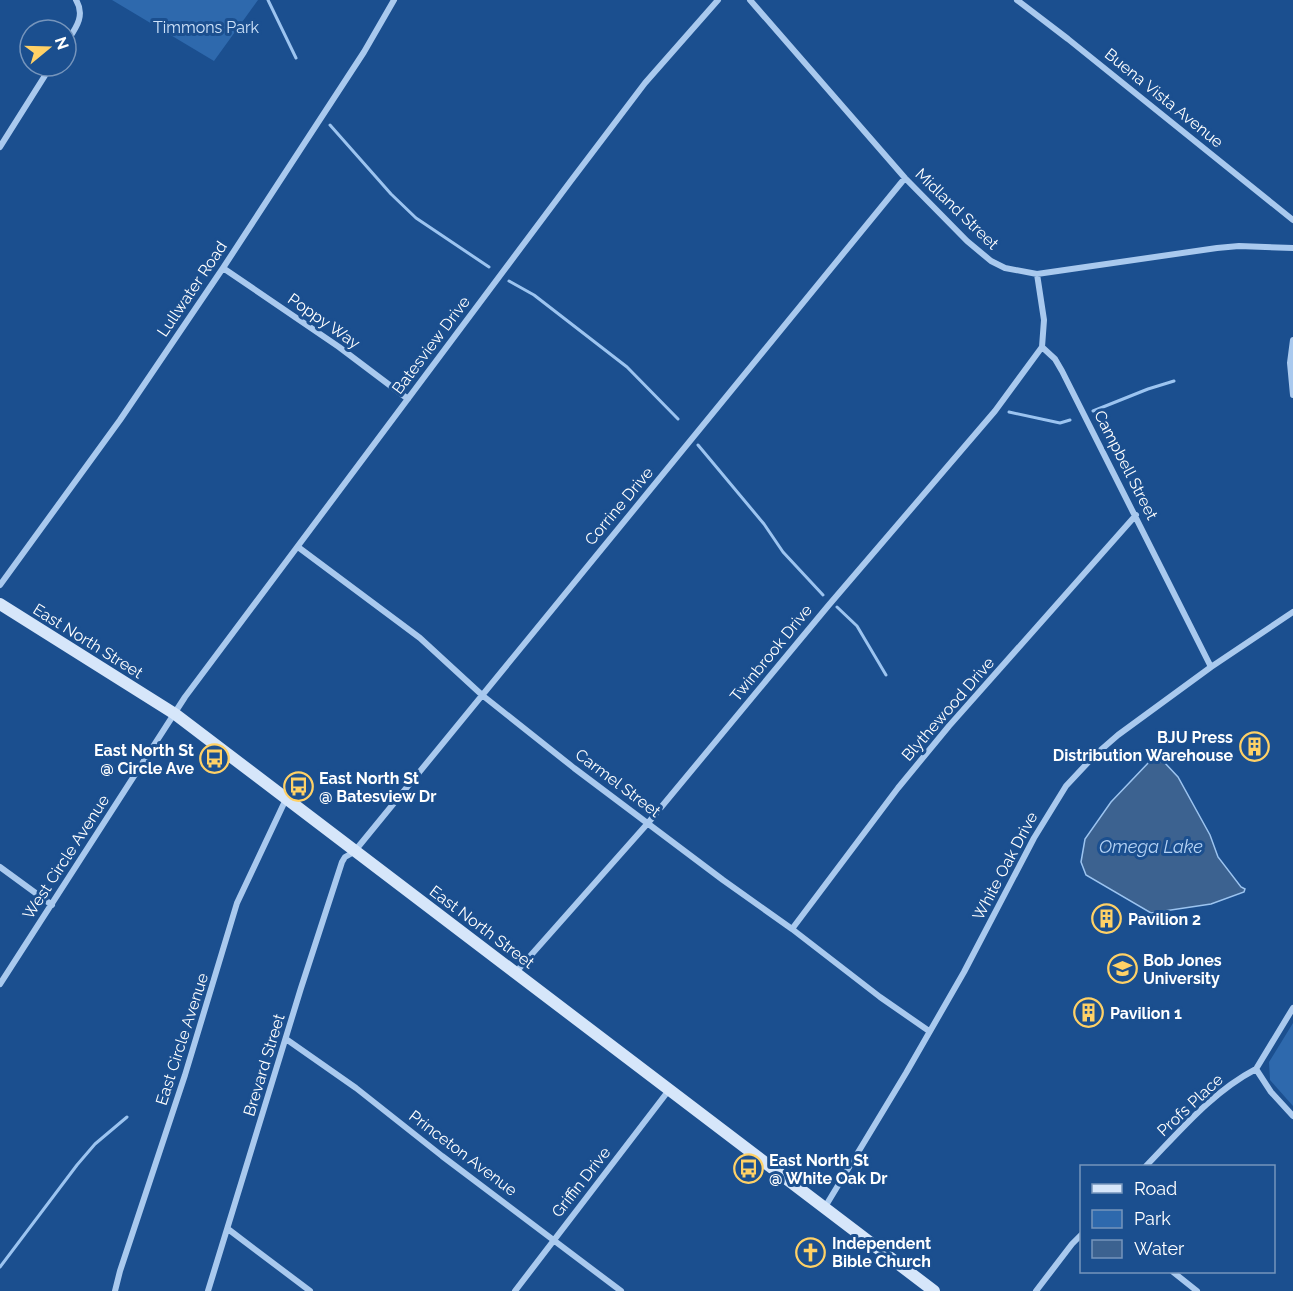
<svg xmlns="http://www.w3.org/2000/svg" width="1293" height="1291" font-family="Raleway,sans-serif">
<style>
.green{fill:#2e69ad}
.water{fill:#3c6290;stroke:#9cc4f0;stroke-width:1.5}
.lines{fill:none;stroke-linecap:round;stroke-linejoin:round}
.stream{stroke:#9cc4f0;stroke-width:3}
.street{stroke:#a9c9ee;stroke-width:6}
.secondary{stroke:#d6e6fa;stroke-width:12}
.labels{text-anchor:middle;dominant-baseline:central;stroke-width:6;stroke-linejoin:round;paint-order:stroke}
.park-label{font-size:16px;fill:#cfe3fa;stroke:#1b4f8f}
.street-label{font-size:16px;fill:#fff;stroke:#1b4f8f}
.poi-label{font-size:16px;font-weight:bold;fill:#fff;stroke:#1b4f8f;text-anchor:start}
.water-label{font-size:18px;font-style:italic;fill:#b5d3f5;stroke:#1b4f8f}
</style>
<rect width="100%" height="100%" fill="#1b4f8f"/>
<path class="green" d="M 112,0 L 258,0 L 214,61 Z
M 1293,1023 L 1293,1106 L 1270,1080 L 1269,1062 Z"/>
<path class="water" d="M 1151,760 L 1164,762 L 1178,777 L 1210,835 L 1218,857 L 1241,887 L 1245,889 L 1244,892 L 1211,904 L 1151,913 L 1086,875 L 1081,862 L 1085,839 L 1111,802 Z"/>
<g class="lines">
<path class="stream" d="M 268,0 L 296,58
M 330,125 L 391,194 L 416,218 L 489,267
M 509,281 L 534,295 L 627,367 L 678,419
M 1093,411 L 1148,389 L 1174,381
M 1009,412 L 1060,423 L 1070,420
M 698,445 L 764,524 L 783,552 L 823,595
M 837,607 L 857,626 L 886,675
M 0,1267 L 77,1165 L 95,1144 L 127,1117"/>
<path class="street" d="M 750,0 L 905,178 L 967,241 L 991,261 L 1005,268 L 1037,274 L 1217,248 L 1239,246 L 1293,248
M 1017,0 L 1068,39 L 1293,220
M 66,43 C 75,29 86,16 76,0
M 0,147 L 51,66
M 223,268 L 339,347 L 408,399
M 1037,274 L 1044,320 L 1042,347 L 1055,359 L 1062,371 L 1211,667
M 1293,340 L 1290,363 L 1293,395
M 298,547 L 420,638 L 482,695 L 574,768 L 723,880 L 792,929 L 880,997 L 929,1031
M 0,585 L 120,420 L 223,268 L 364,52 L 394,0
M 0,867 L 52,905
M 792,929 L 898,788 L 949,726 L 1136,515
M 516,972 L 648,823 L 828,606 L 995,411 L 1042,347
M 0,984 L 185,697 L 570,182 L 645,83 L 718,0
M 286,1039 L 356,1088 L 442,1156 L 621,1291
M 1256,1069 L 1293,1008
M 1256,1069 L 1271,1092 L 1293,1116
M 1146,1166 C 1180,1131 1212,1092 1256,1069
M 825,1207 L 906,1073 L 964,972 L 1034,838 L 1066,786 L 1095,755 L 1118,735 L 1211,667 L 1293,612
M 228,1229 L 310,1291
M 1173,1272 L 1197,1291
M 115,1291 L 120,1271 L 185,1075 L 237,903 L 286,799
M 208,1291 L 301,988 L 342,862 L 345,857 L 354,852 L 905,178
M 515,1291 L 669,1090
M 1036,1291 L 1072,1244 L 1082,1234"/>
<path class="secondary" d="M 0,604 L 175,714 L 934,1291"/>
</g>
<defs>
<symbol id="building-ring" viewBox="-11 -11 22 22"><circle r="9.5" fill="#1b4f8f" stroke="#ffd166" stroke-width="1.5"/><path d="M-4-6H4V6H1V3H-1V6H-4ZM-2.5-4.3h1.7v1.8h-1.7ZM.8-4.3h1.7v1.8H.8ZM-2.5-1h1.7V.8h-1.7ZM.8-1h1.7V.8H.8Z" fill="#ffd166"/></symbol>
<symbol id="bus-ring" viewBox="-11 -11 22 22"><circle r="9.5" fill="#1b4f8f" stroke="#ffd166" stroke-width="1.5"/><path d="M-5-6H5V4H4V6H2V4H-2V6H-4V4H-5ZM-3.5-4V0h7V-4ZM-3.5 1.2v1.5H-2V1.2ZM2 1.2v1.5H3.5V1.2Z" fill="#ffd166"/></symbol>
<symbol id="university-ring" viewBox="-11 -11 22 22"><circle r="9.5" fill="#1b4f8f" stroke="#ffd166" stroke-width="1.5"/><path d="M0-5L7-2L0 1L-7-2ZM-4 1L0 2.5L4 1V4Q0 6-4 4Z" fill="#ffd166"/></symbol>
<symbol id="church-ring" viewBox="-11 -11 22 22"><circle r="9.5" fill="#1b4f8f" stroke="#ffd166" stroke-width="1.5"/><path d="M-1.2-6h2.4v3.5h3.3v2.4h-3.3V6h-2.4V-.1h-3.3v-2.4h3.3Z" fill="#ffd166"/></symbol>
</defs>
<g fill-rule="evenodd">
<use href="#building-ring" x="1238" y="730" width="33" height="33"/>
<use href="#bus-ring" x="198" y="742" width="33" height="33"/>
<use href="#bus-ring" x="282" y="770" width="33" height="33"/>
<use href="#building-ring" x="1090" y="902" width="33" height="33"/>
<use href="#university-ring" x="1106" y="952" width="33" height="33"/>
<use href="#building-ring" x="1072" y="996" width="33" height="33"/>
<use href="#bus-ring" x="732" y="1152" width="33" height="33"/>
<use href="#church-ring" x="794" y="1236" width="33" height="33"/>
</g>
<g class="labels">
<g class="park-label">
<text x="206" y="27">Timmons Park</text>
</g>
<g class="street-label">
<text transform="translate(1164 98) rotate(39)">Buena Vista Avenue</text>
<text transform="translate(957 209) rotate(44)">Midland Street</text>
<text transform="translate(192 289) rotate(-56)">Lullwater Road</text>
<text transform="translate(324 321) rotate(35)">Poppy Way</text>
<text transform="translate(431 345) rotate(-53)">Batesview Drive</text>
<text transform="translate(1126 465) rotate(63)">Campbell Street</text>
<text transform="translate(619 506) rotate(-50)">Corrine Drive</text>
<text transform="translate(88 641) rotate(32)">East North Street</text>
<text transform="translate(771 653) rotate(-51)">Twinbrook Drive</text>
<text transform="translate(948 709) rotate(-49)">Blythewood Drive</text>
<text transform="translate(618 783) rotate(37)">Carmel Street</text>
<text transform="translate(66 857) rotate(-57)">West Circle Avenue</text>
<text transform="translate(1005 866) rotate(-62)">White Oak Drive</text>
<text transform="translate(482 927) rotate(37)">East North Street</text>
<text transform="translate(182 1039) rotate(-72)">East Circle Avenue</text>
<text transform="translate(264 1065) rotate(-73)">Brevard Street</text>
<text transform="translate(1190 1105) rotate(-43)">Profs Place</text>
<text transform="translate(463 1153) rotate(37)">Princeton Avenue</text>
<text transform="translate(581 1182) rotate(-52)">Griffin Drive</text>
</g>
<g class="poi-label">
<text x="1233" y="737" text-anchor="end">BJU Press<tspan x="1233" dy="18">Distribution Warehouse</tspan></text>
<text x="194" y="750" text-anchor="end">East North St<tspan x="194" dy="18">@ Circle Ave</tspan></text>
<text x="319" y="778">East North St<tspan x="319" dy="18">@ Batesview Dr</tspan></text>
<text x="1128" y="919">Pavilion 2</text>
<text x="1143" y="960">Bob Jones<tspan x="1143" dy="18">University</tspan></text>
<text x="1110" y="1013">Pavilion 1</text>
<text x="769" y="1160">East North St<tspan x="769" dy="18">@ White Oak Dr</tspan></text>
<text x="832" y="1243">Independent<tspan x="832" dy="18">Bible Church</tspan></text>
</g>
<g class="water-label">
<text x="1151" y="846">Omega Lake</text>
</g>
</g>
<rect x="1080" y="1165" width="195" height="108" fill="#1b4f8f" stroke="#7695bc" stroke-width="1.5"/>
<rect x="1092" y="1184" width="30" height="9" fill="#d6e6fa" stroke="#7695bc" stroke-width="1.5"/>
<text x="1134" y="1195" font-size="18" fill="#ffffff">Road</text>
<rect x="1092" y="1210" width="30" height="18" fill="#2e69ad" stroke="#7695bc" stroke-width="1.5"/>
<text x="1134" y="1225" font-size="18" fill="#ffffff">Park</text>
<rect x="1092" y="1240" width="30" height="18" fill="#3c6290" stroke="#7695bc" stroke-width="1.5"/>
<text x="1134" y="1255" font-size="18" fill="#ffffff">Water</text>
<g transform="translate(48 48) rotate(71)"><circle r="28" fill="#1b4f8f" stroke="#7695bc" stroke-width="1.5"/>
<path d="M0-4.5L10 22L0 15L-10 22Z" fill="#ffd166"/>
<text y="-9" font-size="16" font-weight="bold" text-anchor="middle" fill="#ffffff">N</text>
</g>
</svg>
